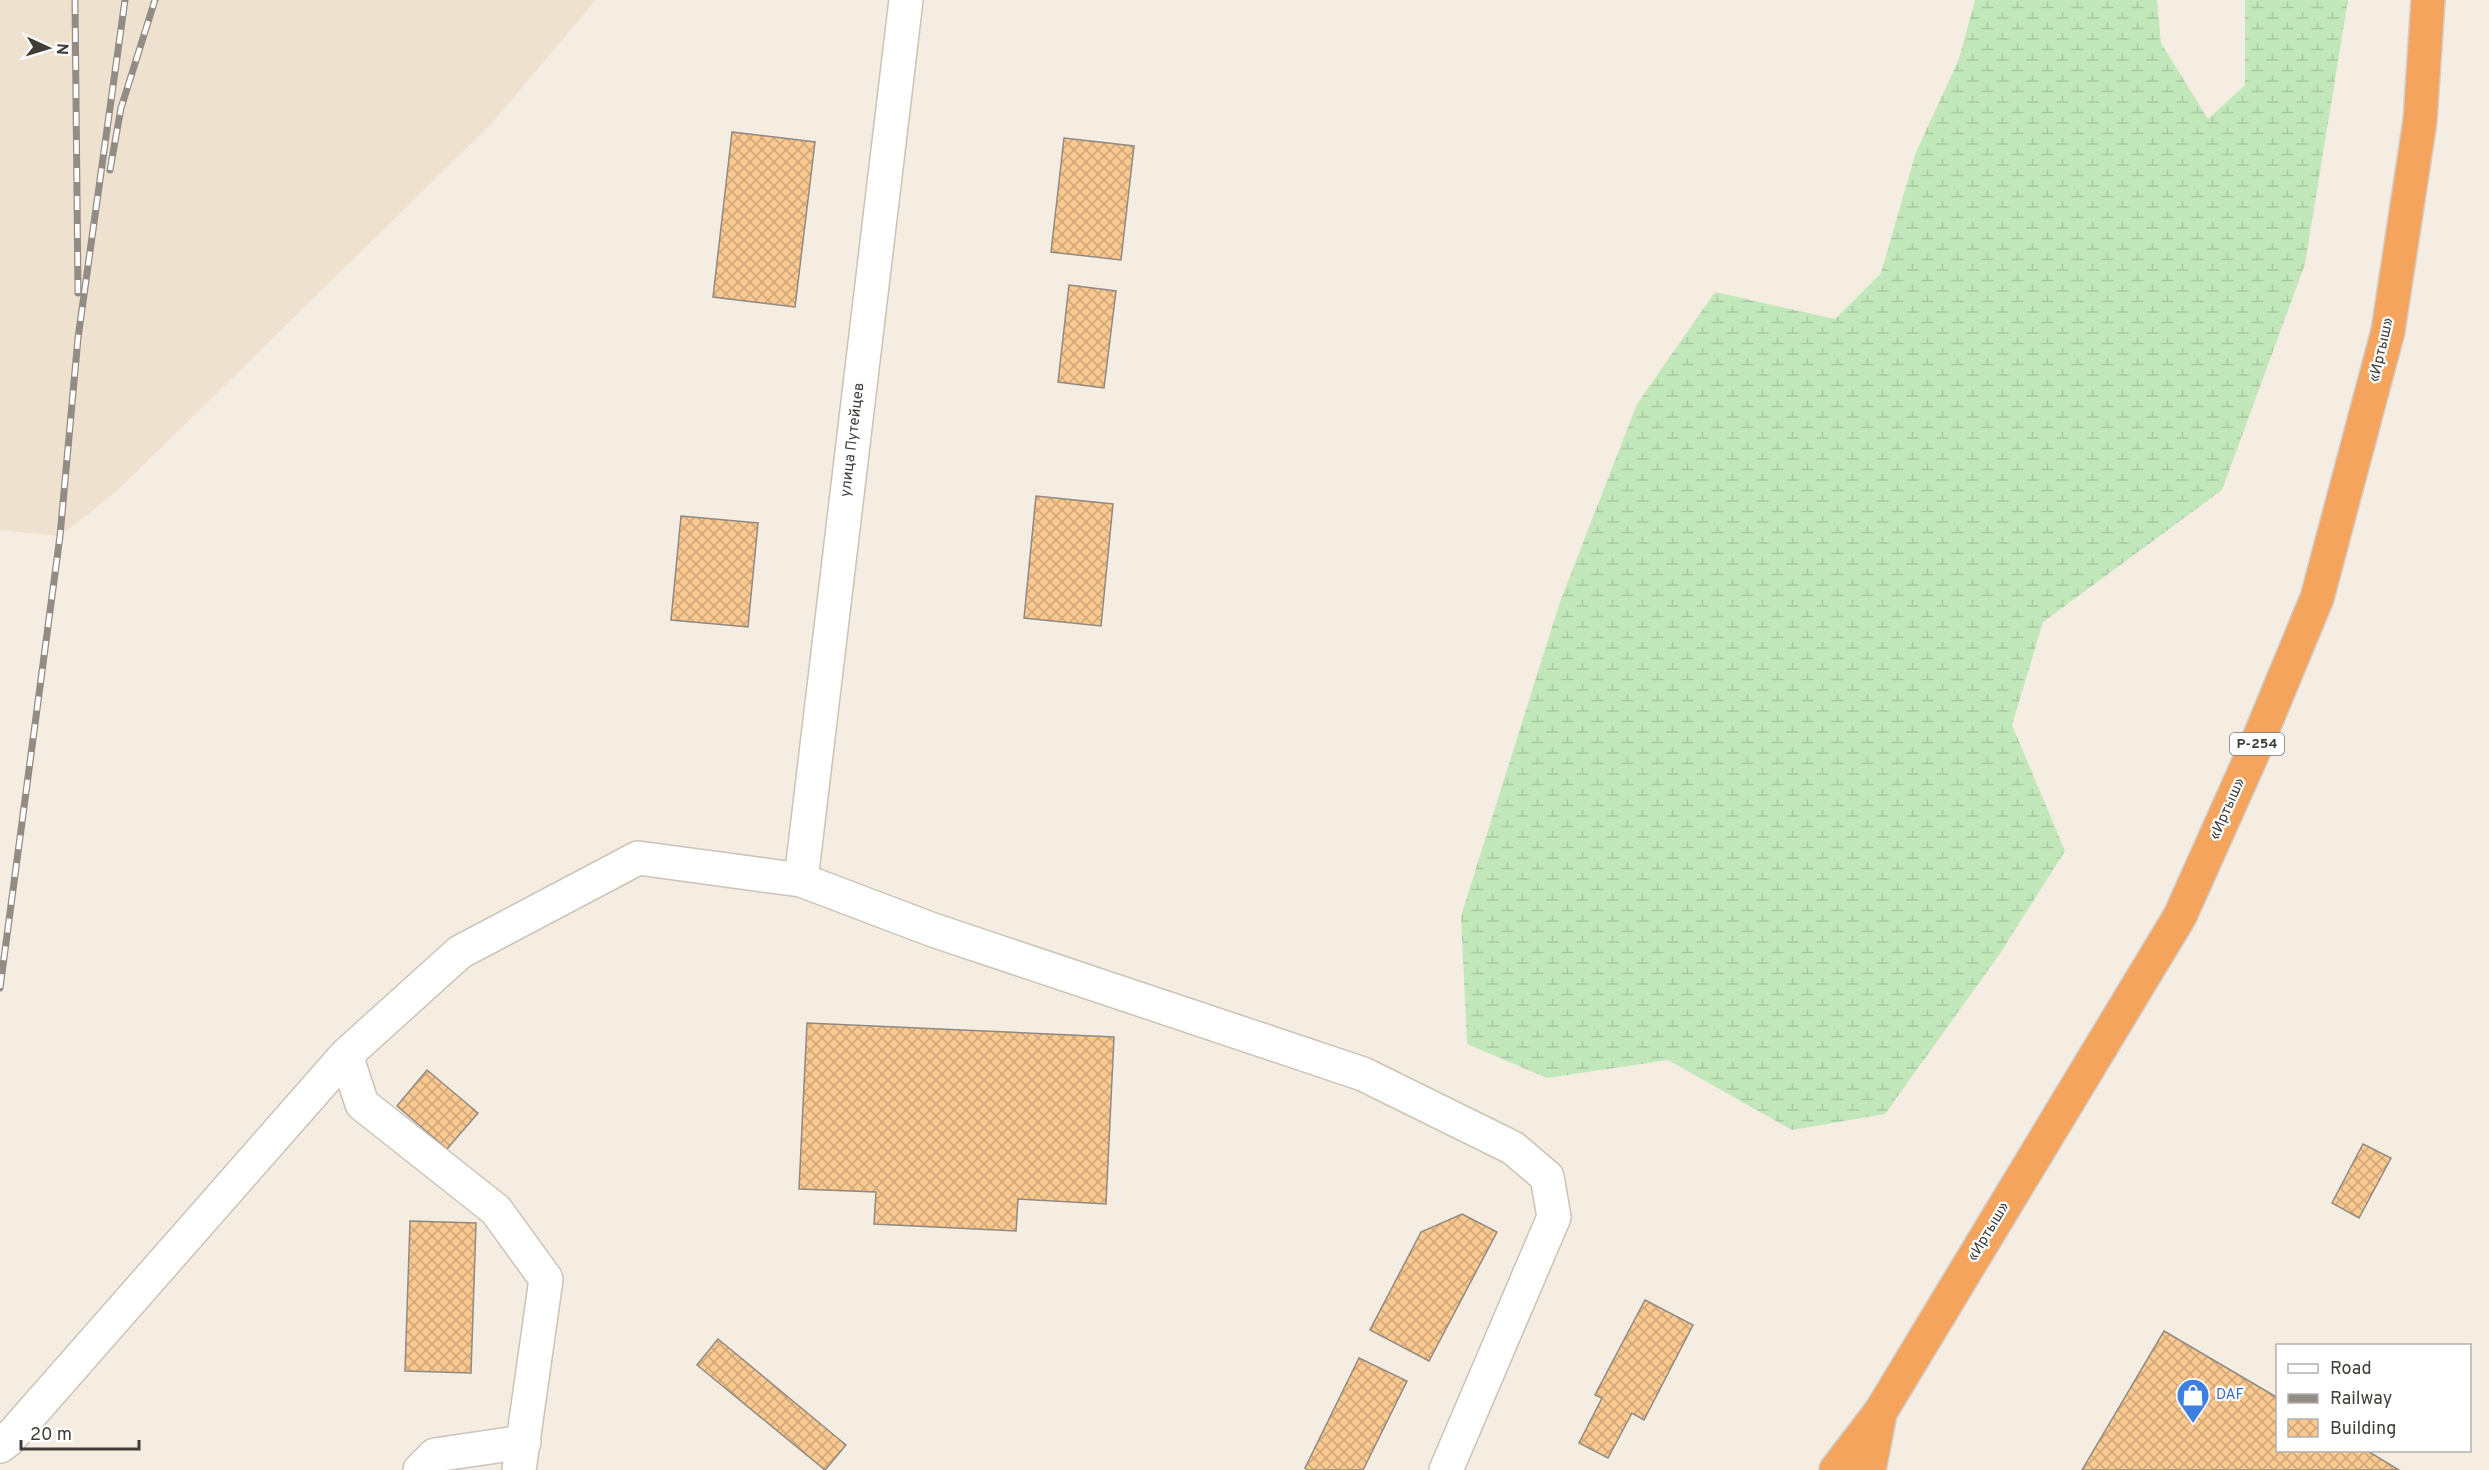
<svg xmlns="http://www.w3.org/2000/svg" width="2489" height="1470" font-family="Overpass,sans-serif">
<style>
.built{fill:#efe1d0}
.wetland{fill:url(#wetland-marsh)}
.building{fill:url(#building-cross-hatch);stroke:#928980;stroke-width:1.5}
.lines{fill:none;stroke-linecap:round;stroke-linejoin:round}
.minor-casing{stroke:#cbc2b8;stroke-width:36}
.highway-casing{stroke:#d1d0cf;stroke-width:36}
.minor{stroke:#fff;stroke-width:33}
.highway{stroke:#f4a45d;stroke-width:33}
.rail-casing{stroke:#938c85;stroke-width:7}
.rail{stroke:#fff;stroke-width:4.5;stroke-dasharray:14;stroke-linecap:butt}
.labels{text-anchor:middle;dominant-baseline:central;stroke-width:4.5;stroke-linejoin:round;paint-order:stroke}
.shield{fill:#fff;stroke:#797674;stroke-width:1.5}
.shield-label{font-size:14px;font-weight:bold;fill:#403c38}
.street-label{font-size:15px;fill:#403c38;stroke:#fff}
.shop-label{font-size:15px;fill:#366cbe;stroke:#fff;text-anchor:start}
</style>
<defs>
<pattern id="wetland-marsh" width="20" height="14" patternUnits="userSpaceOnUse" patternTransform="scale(1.5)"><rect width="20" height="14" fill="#c2e7bb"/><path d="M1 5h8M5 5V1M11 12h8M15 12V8" fill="none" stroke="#a8c7a2"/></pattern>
<pattern id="building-cross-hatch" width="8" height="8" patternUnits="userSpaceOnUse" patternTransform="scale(1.5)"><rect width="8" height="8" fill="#fac990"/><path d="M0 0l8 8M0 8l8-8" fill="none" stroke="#cca477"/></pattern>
</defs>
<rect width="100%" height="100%" fill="#f6ede2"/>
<path class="built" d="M 0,0 L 596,0 L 492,123 L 117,491 L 60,536 L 0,530 Z"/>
<path class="wetland" d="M 1975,0 L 2157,0 L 2161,43 L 2208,119 L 2245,85 L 2245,0 L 2348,0 L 2305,264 L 2222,490 L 2043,622 L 2012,725 L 2065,851 L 1999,955 L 1885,1114 L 1792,1130 L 1668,1060 L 1547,1078 L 1467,1044 L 1461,916 L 1560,602 L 1637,404 L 1715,292 L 1835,319 L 1881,273 L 1916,152 L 1959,59 Z"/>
<path class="building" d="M 732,132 L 815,142 L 795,307 L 713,297 Z
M 1064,138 L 1134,146 L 1121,260 L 1051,252 Z
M 1069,285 L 1116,291 L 1104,388 L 1058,382 Z
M 1036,496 L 1113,504 L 1101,626 L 1024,618 Z
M 681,516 L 758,523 L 748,627 L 671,620 Z
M 807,1023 L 1114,1037 L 1106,1204 L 1018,1199 L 1016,1231 L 874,1224 L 876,1192 L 799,1189 Z
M 427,1070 L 478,1113 L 447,1149 L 397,1106 Z
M 2363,1144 L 2391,1158 L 2359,1218 L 2332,1203 Z
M 1462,1214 L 1497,1232 L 1429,1361 L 1370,1330 L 1421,1232 Z
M 410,1221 L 476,1223 L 471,1373 L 405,1371 Z
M 1645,1300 L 1693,1325 L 1644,1420 L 1632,1413 L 1608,1458 L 1579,1443 L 1602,1398 L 1595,1395 Z
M 2164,1331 L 2278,1398 L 2278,1450 L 2366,1450 L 2399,1470 L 2082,1470 Z
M 718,1339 L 846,1445 L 825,1470 L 697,1365 Z
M 1359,1358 L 1407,1381 L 1363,1470 L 1308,1470 L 1305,1468 Z"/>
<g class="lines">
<defs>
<path id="minor" d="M 801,880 L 906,0
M 346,1055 L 362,1104 L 496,1210 L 546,1279 L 519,1470
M 0,1446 L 8,1440 L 346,1055 L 460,952 L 638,858 L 801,880 L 933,930 L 1363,1074 L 1513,1148 L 1547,1177 L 1554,1217 L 1446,1470
M 420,1470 L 435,1455 L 524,1442"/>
<path id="highway" d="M 1836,1470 L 1881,1411 L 2180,916 L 2252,755 L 2317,598 L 2388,331 L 2420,121 L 2428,0
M 1869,1470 L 1879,1419"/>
</defs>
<use href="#minor" class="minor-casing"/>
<use href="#highway" class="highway-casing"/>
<use href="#minor" class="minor"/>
<use href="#highway" class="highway"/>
<defs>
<path id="rail" d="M 75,0 L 78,293
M 110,170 L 121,108 L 155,0
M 0,988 L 60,536 L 78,338 L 125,0"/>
</defs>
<use href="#rail" class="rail-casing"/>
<use href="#rail" class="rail"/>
</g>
<defs>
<symbol id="shop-pin" viewBox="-11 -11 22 30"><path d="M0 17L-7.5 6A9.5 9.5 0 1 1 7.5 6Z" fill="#3f7fe0" stroke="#fff"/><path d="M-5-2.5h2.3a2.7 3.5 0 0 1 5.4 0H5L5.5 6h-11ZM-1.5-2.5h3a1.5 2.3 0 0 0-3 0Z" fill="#fff"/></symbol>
</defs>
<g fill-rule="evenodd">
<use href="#shop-pin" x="2174" y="1376" width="38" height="52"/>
</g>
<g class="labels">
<rect class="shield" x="2230" y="733" width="54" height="22" rx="4.5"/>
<g class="shield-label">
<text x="2257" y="744">Р-254</text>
</g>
<g class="street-label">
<text transform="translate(2382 350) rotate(-77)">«Иртыш»</text>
<text transform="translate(853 440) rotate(-83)">улица Путейцев</text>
<text transform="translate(2228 809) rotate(-66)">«Иртыш»</text>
<text transform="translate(1989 1232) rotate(-59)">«Иртыш»</text>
</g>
<g class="shop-label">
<text x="2216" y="1395">DAF</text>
</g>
</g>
<rect x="2276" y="1344" width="195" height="108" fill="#ffffff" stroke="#b3b1af" stroke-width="1.5"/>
<rect x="2288" y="1364" width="30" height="9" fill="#ffffff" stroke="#b3b1af" stroke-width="1.5"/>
<text x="2330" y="1374" font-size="18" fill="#403c38">Road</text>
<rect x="2288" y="1394" width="30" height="9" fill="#938c85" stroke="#b3b1af" stroke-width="1.5"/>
<text x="2330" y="1404" font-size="18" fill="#403c38">Railway</text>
<rect x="2288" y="1419" width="30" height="18" fill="url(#building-cross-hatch)" stroke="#b3b1af" stroke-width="1.5"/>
<text x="2330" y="1434" font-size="18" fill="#403c38">Building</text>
<g transform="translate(48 48) rotate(94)" stroke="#ffffff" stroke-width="4.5" paint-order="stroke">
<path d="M0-4.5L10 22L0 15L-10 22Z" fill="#403c38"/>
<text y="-9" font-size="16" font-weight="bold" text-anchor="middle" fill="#403c38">N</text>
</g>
<path d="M21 1440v9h118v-9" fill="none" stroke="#403c38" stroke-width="3"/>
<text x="30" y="1440" font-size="18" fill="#403c38" stroke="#ffffff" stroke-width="4.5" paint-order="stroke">20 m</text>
</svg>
